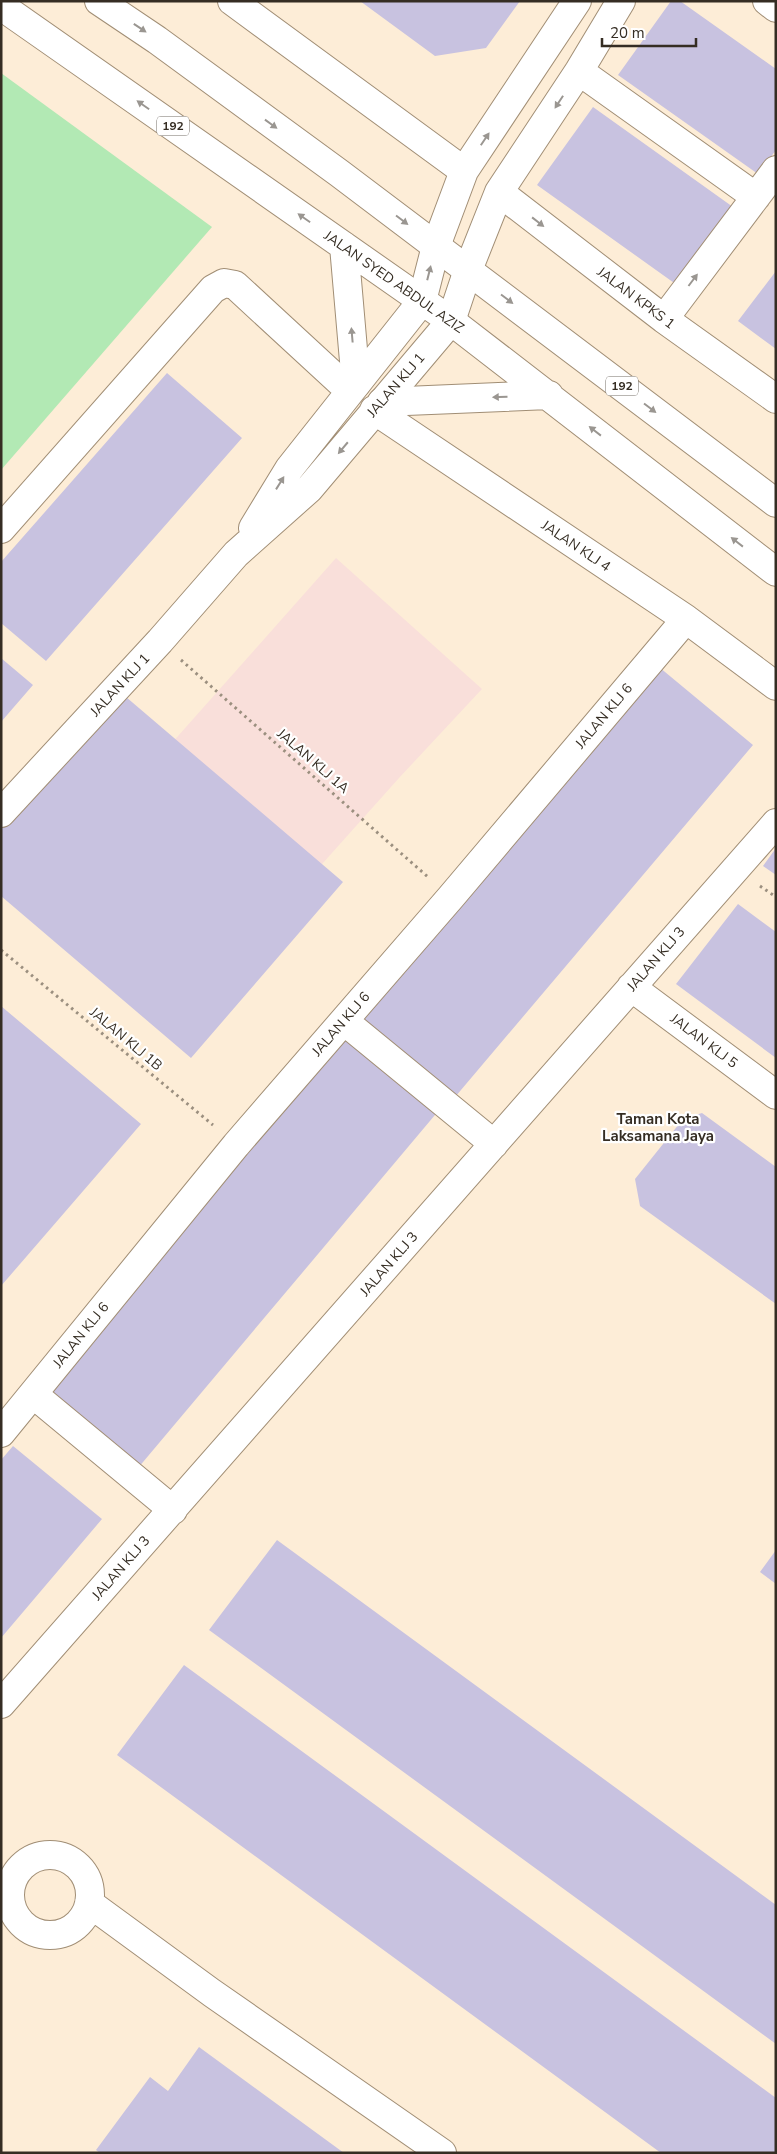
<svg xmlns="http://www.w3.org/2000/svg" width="777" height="2154" font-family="'Nunito Sans',sans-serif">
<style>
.commercial{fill:#f9dfda}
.green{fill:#b2e9b4}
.building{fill:#c8c2e0}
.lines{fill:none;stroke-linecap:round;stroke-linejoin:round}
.minor-casing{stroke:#a18e75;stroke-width:30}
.major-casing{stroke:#a18e75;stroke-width:30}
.path{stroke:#9b8f7f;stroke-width:3;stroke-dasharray:2.5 4;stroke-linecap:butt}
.minor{stroke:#fff;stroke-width:28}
.major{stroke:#fff;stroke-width:28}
.oneway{fill:#9a9691}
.labels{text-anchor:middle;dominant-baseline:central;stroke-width:4.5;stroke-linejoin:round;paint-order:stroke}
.shield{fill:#fff;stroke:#726c65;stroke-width:1}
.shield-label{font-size:12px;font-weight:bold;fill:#352d23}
.street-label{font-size:14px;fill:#352d23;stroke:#fff}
.neighbourhood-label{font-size:15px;font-weight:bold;fill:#352d23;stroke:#fff}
</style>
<rect width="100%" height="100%" fill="#fdedd7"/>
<path class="commercial" d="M 336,558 L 482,689 L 399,778 L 272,920 L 131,789 Z"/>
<path class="green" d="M 1,73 L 212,227 L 1,470 Z"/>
<path class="building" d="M 360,1 L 520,1 L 486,48 L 435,56 Z
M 671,1 L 680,1 L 776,69 L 776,150 L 758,174 L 618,75 Z
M 593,107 L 733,207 L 677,285 L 537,185 Z
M 776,271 L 776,349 L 738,321 Z
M 167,373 L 242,438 L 46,661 L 1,623 L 1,562 Z
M 1,658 L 33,685 L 1,722 Z
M 659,667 L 753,745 L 450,1103 L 356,1025 Z
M 119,691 L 343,882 L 191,1058 L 1,896 L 1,827 Z
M 776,848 L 776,875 L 763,866 Z
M 738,904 L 776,932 L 776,1058 L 676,984 Z
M 1,1006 L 141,1124 L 1,1286 Z
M 346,1030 L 440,1109 L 138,1468 L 44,1389 Z
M 702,1113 L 776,1167 L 776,1304 L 640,1206 L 635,1179 L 683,1119 Z
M 13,1446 L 102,1519 L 1,1638 L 1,1460 Z
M 277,1540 L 776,1905 L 776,2044 L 209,1630 Z
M 776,1550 L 776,1584 L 760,1572 Z
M 184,1665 L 776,2098 L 776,2153 L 661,2153 L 117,1755 Z
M 199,2047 L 344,2153 L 100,2153 L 96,2150 L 150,2077 L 168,2091 Z"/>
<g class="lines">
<defs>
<path id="minor" d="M 232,1 L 464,171
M 767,1 L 776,8
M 579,71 L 756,197
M 499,192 L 664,319 L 776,399
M 664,319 L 776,170
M 374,410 L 686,619 L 776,686
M 253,528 L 289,469 L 422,301 L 436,246 L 464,171 L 577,1
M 1,529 L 213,289 L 224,283 L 235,285 L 350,391
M 1,813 L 160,641 L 236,554 L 309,489 L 451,321 L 468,270 L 499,192 L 579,71 L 621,1
M 631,987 L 776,1095
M 344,1021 L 494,1144
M 33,1394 L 173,1510
M 1,1433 L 236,1145 L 451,897 L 686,619
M 1,1704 L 776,823
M10 1895a40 40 0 1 1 80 0a40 40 0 1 1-80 0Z
M 89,1903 L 212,1993 L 442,2153"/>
<path id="major" d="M 99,1 L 157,40 L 339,173 L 776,503
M 1,6 L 451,321 L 776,572
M 344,246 L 356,384
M 382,402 L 549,395"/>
</defs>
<use href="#minor" class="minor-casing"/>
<use href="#major" class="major-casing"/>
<path class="path" d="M 181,660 L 428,877
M 760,886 L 776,897
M 1,950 L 213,1125"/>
<use href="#minor" class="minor"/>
<use href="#major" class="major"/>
</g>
<defs><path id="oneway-solid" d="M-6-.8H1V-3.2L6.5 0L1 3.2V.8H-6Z" transform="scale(1.25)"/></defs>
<g class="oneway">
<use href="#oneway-solid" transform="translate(140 28) rotate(34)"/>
<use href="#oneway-solid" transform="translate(559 102) rotate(123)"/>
<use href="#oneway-solid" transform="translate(143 105) rotate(-145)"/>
<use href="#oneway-solid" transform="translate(271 124) rotate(36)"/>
<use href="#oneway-solid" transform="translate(485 139) rotate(-56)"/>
<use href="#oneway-solid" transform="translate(304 218) rotate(-145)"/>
<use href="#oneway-solid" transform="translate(402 220) rotate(37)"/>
<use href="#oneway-solid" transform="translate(538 222) rotate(38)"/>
<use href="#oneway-solid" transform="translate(429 273) rotate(-76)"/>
<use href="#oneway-solid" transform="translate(693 280) rotate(-53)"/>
<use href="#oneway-solid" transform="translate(507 299) rotate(37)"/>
<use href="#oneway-solid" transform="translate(352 335) rotate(-95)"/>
<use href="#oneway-solid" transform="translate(500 397) rotate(178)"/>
<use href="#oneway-solid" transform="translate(650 408) rotate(37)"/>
<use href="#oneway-solid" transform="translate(595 431) rotate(-142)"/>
<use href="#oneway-solid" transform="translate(343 448) rotate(130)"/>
<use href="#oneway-solid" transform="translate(280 483) rotate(-58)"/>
<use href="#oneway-solid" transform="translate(737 542) rotate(-142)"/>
</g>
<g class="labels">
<g class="shield">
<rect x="157" y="116.5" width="32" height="19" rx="4"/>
<rect x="606" y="376.5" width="32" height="19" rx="4"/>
</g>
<g class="shield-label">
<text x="173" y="126">192</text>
<text x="622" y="386">192</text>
</g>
<g class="street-label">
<text transform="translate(394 282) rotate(35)">JALAN SYED ABDUL AZIZ</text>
<text transform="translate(636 298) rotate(37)">JALAN KPKS 1</text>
<text transform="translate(396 385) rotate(-49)">JALAN KLJ 1</text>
<text transform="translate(576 546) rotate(34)">JALAN KLJ 4</text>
<text transform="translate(120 685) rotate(-47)">JALAN KLJ 1</text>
<text transform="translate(604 716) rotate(-50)">JALAN KLJ 6</text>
<text transform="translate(313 761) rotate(41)">JALAN KLJ 1A</text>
<text transform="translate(656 959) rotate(-49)">JALAN KLJ 3</text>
<text transform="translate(341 1024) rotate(-49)">JALAN KLJ 6</text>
<text transform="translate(126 1039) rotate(40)">JALAN KLJ 1B</text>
<text transform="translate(704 1041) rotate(37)">JALAN KLJ 5</text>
<text transform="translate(389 1264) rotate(-49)">JALAN KLJ 3</text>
<text transform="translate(81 1335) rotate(-51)">JALAN KLJ 6</text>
<text transform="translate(121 1568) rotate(-49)">JALAN KLJ 3</text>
</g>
<g class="neighbourhood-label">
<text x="658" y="1119">Taman Kota<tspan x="658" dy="17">Laksamana Jaya</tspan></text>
</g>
</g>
<rect width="777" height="2154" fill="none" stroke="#352d23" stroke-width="5"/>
<path d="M602 38v8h94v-8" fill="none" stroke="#352d23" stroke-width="2.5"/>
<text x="610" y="38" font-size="15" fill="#352d23" stroke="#ffffff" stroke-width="4" paint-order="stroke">20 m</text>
</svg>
